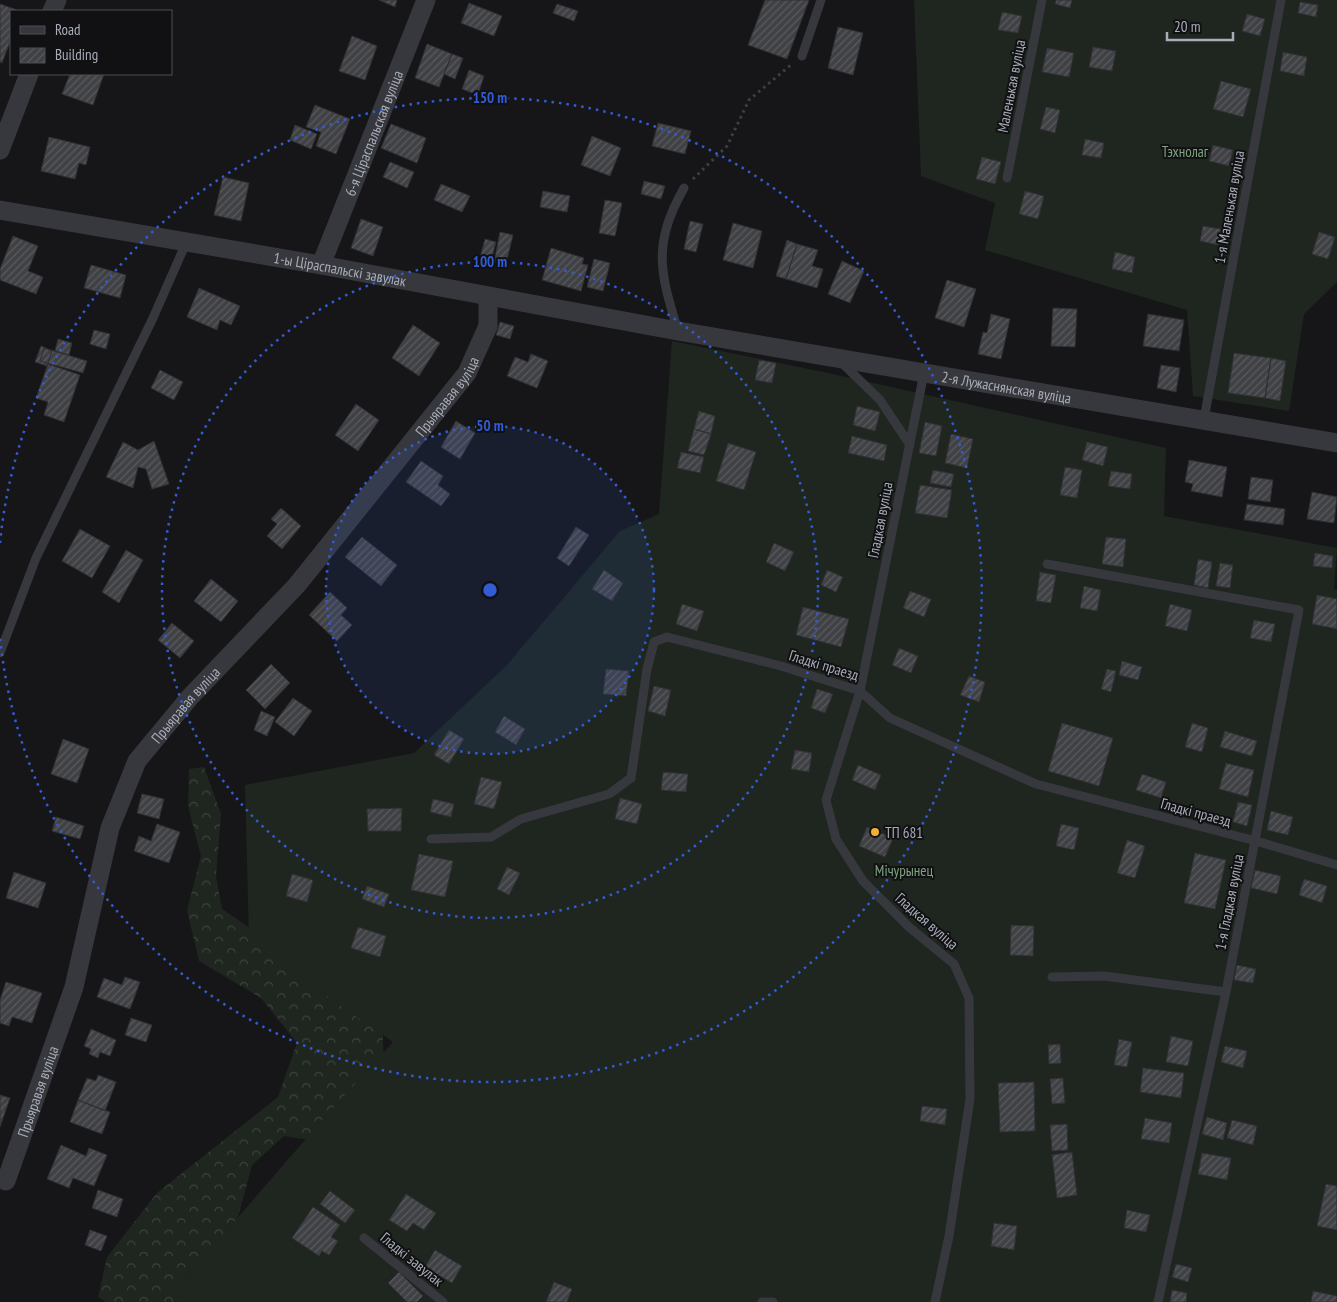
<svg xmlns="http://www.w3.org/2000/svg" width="1337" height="1302" font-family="'PT Sans Narrow',sans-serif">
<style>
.forest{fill:url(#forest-crowns)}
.garden{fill:#1e261f}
.building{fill:url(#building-hatch);stroke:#303034}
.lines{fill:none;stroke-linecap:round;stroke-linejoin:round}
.path{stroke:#3d3f44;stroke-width:3;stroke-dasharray:2.5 4;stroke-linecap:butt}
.lane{stroke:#37383d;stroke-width:9}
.street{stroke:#37383d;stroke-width:19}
.ring{fill:none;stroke:#325cd3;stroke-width:2.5;stroke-dasharray:2.5 5}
.poi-dot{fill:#f2b134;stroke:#111113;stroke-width:2}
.labels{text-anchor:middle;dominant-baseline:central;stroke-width:4;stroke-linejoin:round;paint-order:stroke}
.street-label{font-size:15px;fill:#a8adb8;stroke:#111113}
.park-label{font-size:15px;fill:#7fa381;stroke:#111113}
.poi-label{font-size:15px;fill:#a8adb8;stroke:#111113;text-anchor:start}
.centre{fill:#325cd3;stroke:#111113;stroke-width:2.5}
.ring-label{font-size:15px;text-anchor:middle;font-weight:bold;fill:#325cd3;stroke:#111113;stroke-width:4;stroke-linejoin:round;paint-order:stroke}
</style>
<defs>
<pattern id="forest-crowns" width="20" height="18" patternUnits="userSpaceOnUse" patternTransform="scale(1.25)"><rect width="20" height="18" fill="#1e261f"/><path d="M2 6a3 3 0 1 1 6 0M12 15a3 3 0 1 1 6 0" fill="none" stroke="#3c433d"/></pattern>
<pattern id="building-hatch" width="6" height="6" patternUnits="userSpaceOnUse" patternTransform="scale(1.25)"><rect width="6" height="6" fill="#404145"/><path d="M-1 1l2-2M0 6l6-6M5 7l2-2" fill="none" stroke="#595a5e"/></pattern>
</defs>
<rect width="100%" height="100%" fill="#161618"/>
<path class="forest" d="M 204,767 L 221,814 L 216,876 L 222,909 L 382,1017 L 384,1066 L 323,1142 L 284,1136 L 252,1165 L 235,1228 L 209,1302 L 106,1302 L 98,1297 L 107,1257 L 157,1193 L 278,1097 L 297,1043 L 261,998 L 199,961 L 187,910 L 201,856 L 188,806 L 189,769 Z"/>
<path class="garden" d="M 914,0 L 1337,0 L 1337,282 L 1304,314 L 1289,411 L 1193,396 L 1187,310 L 985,250 L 995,203 L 921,176 Z
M 672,341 L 828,373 L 1166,448 L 1164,516 L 1337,548 L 1334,589 L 1337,590 L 1337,1302 L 188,1302 L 175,1290 L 323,1119 L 393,1042 L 249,942 L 245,785 L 414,753 L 507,665 L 620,531 L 659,514 Z"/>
<path class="building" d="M 379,0 L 397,0 L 395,7 Z
M 765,0 L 809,0 L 787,59 L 748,45 Z
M 1056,0 L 1072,0 L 1070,8 L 1055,4 Z
M 1300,2 L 1318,5 L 1316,17 L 1298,13 Z
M 469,3 L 502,16 L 494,36 L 461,23 Z
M 0,4 L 20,11 L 11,11 L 11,39 L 2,63 L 0,62 Z
M 557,4 L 578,11 L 574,21 L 553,13 Z
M 1002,12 L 1022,16 L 1018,33 L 998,30 Z
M 1247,14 L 1265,19 L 1260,36 L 1242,31 Z
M 838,27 L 863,33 L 853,75 L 828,68 Z
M 352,36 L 377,46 L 365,80 L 339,71 Z
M 427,44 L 452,54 L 439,87 L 415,78 Z
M 1093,47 L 1116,51 L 1112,71 L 1089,67 Z
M 1047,48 L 1074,53 L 1069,77 L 1042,72 Z
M 1283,52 L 1307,57 L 1304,76 L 1280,71 Z
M 452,54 L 463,58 L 455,79 L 444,74 Z
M 469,70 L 484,76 L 478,95 L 462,89 Z
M 70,74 L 104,74 L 93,105 L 62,94 Z
M 1221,81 L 1251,89 L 1243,117 L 1213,109 Z
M 315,105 L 350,119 L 336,154 L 316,146 L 321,132 L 306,127 Z
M 1046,107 L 1060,110 L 1055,133 L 1040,129 Z
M 658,123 L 691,131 L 685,154 L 652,146 Z
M 391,124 L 426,138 L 417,163 L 381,148 Z
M 295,125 L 317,134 L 311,149 L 290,140 Z
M 592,136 L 621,148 L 610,176 L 581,165 Z
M 49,137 L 90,147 L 86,165 L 79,163 L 75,179 L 41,171 Z
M 1085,139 L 1104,143 L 1101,158 L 1082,155 Z
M 1213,145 L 1233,150 L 1229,166 L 1209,161 Z
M 982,157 L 1001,162 L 995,184 L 976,179 Z
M 390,162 L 414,172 L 407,188 L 383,177 Z
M 223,177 L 249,183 L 241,221 L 214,215 Z
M 644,181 L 665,186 L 661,199 L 641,194 Z
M 441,184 L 470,196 L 462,212 L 434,200 Z
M 543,191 L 570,196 L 567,212 L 540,207 Z
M 1025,191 L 1044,196 L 1038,219 L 1019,214 Z
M 605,200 L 622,203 L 615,236 L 599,233 Z
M 361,219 L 383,227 L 373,256 L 351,248 Z
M 690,221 L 703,224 L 696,252 L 684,249 Z
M 733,223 L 762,231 L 753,268 L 723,260 Z
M 1203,226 L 1221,229 L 1218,245 L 1200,241 Z
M 500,232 L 513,235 L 506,264 L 494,262 Z
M 1319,232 L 1335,237 L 1328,259 L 1312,254 Z
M 13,236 L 38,246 L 28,271 L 43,277 L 36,294 L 0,280 L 0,269 Z
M 485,239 L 496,242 L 491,261 L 480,258 Z
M 787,240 L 797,244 L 786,279 L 776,276 Z
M 797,244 L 818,250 L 812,266 L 823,269 L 817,288 L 786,279 Z
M 551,248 L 584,258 L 582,264 L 588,265 L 581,291 L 542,280 Z
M 1115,252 L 1135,257 L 1132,273 L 1112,269 Z
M 594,259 L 610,263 L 603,291 L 587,287 Z
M 842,261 L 864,271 L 850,303 L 828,294 Z
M 91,265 L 126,275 L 120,298 L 84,288 Z
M 947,280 L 976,289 L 964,327 L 935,318 Z
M 199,288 L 240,306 L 231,325 L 220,320 L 217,330 L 187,317 Z
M 1053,308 L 1077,309 L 1075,347 L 1051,346 Z
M 991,314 L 1010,319 L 1001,359 L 978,354 L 983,332 L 987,333 Z
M 1148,314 L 1184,320 L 1179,351 L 1143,346 Z
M 500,322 L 514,326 L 510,339 L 496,335 Z
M 413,325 L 440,343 L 419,376 L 392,358 Z
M 94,330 L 110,334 L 106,349 L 90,344 Z
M 58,339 L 72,343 L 69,355 L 55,351 Z
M 41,346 L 52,351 L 47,366 L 35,362 Z
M 44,348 L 87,361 L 83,373 L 40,361 Z
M 1234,353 L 1271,358 L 1265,398 L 1228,393 Z
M 531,354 L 548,361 L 537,388 L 507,376 L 515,357 L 528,362 Z
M 1271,358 L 1286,361 L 1280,401 L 1265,398 Z
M 759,360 L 776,363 L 772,383 L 755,380 Z
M 48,364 L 80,375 L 64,422 L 44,415 L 48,402 L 36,398 Z
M 1161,365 L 1180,368 L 1176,392 L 1157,388 Z
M 160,370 L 183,382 L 174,400 L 151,388 Z
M 356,404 L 379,420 L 358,451 L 335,435 Z
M 857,406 L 880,412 L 875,431 L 853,425 Z
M 699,411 L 715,416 L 711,434 L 694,429 Z
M 456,421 L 475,433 L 460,459 L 441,447 Z
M 925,422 L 942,426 L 936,456 L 919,453 Z
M 694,429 L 711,434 L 704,455 L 688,451 Z
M 951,434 L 973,439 L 967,468 L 945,463 Z
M 852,436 L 887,445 L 884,461 L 848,453 Z
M 154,441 L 169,484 L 152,489 L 146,469 L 138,467 L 133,488 L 106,477 L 123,442 L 138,450 Z
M 1087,442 L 1108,447 L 1103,466 L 1082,460 Z
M 728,443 L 756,452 L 744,490 L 716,481 Z
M 681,452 L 704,457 L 700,473 L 677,468 Z
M 1189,460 L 1227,467 L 1222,497 L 1191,491 L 1193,484 L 1185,482 Z
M 421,461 L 443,476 L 438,485 L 450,494 L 441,506 L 406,482 Z
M 1065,467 L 1082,470 L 1077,498 L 1060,495 Z
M 933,470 L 954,474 L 951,487 L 930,483 Z
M 1111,471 L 1132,474 L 1130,489 L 1108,486 Z
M 1251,477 L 1273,480 L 1270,502 L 1248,499 Z
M 920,485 L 952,490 L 947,518 L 915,513 Z
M 1312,492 L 1337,497 L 1334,523 L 1307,519 Z
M 1247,504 L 1285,509 L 1283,525 L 1244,520 Z
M 281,508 L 301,526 L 282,549 L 267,536 L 277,524 L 271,519 Z
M 576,527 L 589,535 L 569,566 L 557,558 Z
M 80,529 L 110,546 L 92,578 L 62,561 Z
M 362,537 L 397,565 L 381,586 L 345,557 Z
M 1106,537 L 1126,539 L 1123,567 L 1102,564 Z
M 774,543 L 794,552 L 785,571 L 766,562 Z
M 126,550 L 143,560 L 119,603 L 102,592 Z
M 1315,553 L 1333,556 L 1332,568 L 1313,566 Z
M 1198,559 L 1212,562 L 1208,588 L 1194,585 Z
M 1220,563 L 1233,565 L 1230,588 L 1216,586 Z
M 604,570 L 623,583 L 612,601 L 592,589 Z
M 827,570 L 843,577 L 836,592 L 821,585 Z
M 1040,572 L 1056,575 L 1051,603 L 1036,601 Z
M 211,579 L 238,601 L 221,622 L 194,601 Z
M 1084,586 L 1101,590 L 1097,611 L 1080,608 Z
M 910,591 L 931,599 L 924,617 L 903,608 Z
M 330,592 L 347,608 L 341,615 L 352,625 L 337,641 L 309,615 Z
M 1317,595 L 1337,599 L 1337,629 L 1312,624 Z
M 682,604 L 704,611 L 697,631 L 676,624 Z
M 1170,604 L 1192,610 L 1187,631 L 1165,626 Z
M 803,607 L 849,619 L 841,647 L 796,635 Z
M 1254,620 L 1275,624 L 1271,642 L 1250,638 Z
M 172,623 L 194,641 L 180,658 L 158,640 Z
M 899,648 L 918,656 L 911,673 L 892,665 Z
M 1122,661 L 1142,667 L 1138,680 L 1119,675 Z
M 271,664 L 290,683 L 265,709 L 246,690 Z
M 606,669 L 629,671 L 626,696 L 603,694 Z
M 1107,669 L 1116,671 L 1111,692 L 1101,689 Z
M 969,676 L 985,682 L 979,702 L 960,695 Z
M 654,686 L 671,690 L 665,716 L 648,711 Z
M 817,689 L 833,694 L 825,713 L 811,708 Z
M 293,698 L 312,711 L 294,736 L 275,722 Z
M 261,711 L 275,717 L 267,736 L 254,730 Z
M 504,716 L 525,729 L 516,745 L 495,732 Z
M 1062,723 L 1113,738 L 1099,786 L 1048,771 Z
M 1192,723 L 1208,728 L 1202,752 L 1185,747 Z
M 449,730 L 464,739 L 449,764 L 434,755 Z
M 1225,731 L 1257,741 L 1252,756 L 1220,747 Z
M 63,739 L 89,749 L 77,783 L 51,774 Z
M 795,750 L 812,753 L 809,772 L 791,769 Z
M 1226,763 L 1254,770 L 1248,797 L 1219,789 Z
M 858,765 L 881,775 L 875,790 L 852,780 Z
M 663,772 L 688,774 L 686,792 L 661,790 Z
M 1142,774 L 1166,782 L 1161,798 L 1136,790 Z
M 481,777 L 502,782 L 494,809 L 474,804 Z
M 142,794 L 164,799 L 159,819 L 137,813 Z
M 620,798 L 642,804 L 637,824 L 615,819 Z
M 433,799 L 454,804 L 451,817 L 430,812 Z
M 1238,802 L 1252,805 L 1247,826 L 1233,822 Z
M 402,808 L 401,831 L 368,831 L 367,809 Z
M 1271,811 L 1293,817 L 1288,835 L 1267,830 Z
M 56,817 L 84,826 L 80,839 L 52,831 Z
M 157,824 L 180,832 L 169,863 L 134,851 L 139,836 L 151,841 Z
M 1061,824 L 1079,828 L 1074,850 L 1056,846 Z
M 867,827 L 893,838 L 885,857 L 859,846 Z
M 1127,840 L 1145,846 L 1135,878 L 1117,873 Z
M 1195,853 L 1226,860 L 1215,909 L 1184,903 Z
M 419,854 L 453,861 L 445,897 L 411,890 Z
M 507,867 L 520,873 L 509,895 L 497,889 Z
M 1255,870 L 1281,876 L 1277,894 L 1251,888 Z
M 14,872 L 46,883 L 38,908 L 6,898 Z
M 292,874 L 313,880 L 307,902 L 286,896 Z
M 1304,879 L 1327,886 L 1322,903 L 1299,895 Z
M 367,886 L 389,894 L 384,907 L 362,899 Z
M 1011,925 L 1034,926 L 1033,956 L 1010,955 Z
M 358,927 L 386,936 L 380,957 L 351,948 Z
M 1237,965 L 1256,969 L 1253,983 L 1234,980 Z
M 125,977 L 140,982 L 130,1009 L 97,997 L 104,978 L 122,985 Z
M 6,982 L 42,993 L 32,1023 L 12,1017 L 9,1026 L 0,1023 L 0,1000 Z
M 131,1018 L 152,1025 L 146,1042 L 125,1035 Z
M 91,1029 L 116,1040 L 110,1056 L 100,1052 L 98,1058 L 89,1054 L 91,1049 L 84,1046 Z
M 1171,1036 L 1193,1041 L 1188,1066 L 1166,1062 Z
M 1119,1039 L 1132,1042 L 1127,1067 L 1114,1065 Z
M 1060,1044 L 1061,1063 L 1049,1064 L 1048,1045 Z
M 1225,1046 L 1247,1051 L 1243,1068 L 1221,1062 Z
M 1143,1068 L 1184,1073 L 1181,1098 L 1140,1092 Z
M 98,1075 L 116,1082 L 105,1111 L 78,1100 L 87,1078 L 96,1081 Z
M 1063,1078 L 1065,1103 L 1052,1104 L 1050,1079 Z
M 1034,1082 L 1035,1131 L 1000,1132 L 998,1083 Z
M 0,1095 L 10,1098 L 0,1127 Z
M 78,1100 L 110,1112 L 102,1134 L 70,1122 Z
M 922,1106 L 947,1109 L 945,1125 L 920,1121 Z
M 1207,1117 L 1227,1123 L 1223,1140 L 1202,1134 Z
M 1145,1118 L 1172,1123 L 1169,1143 L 1141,1139 Z
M 1232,1120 L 1257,1126 L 1253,1145 L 1227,1138 Z
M 1067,1124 L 1068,1150 L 1052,1151 L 1050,1125 Z
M 61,1145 L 86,1156 L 89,1148 L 107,1155 L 94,1186 L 73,1178 L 69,1188 L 47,1179 Z
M 1072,1152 L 1077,1195 L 1057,1198 L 1052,1155 Z
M 1202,1153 L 1231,1158 L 1227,1180 L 1198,1174 Z
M 1326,1184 L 1337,1186 L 1337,1230 L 1317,1226 Z
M 98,1190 L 123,1199 L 117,1217 L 92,1208 Z
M 330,1191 L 355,1210 L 345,1223 L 320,1204 Z
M 406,1194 L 436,1213 L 424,1230 L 413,1223 L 407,1231 L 389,1220 Z
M 313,1207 L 340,1225 L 331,1237 L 338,1241 L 329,1255 L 322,1251 L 319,1256 L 292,1238 Z
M 1127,1210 L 1150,1215 L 1146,1232 L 1124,1228 Z
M 994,1223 L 1017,1226 L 1014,1250 L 991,1246 Z
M 90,1230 L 107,1236 L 101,1251 L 85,1245 Z
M 435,1250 L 462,1266 L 452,1283 L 425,1267 Z
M 1176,1264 L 1192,1268 L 1188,1282 L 1172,1277 Z
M 399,1272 L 423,1296 L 417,1302 L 407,1302 L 388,1283 Z
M 554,1282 L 572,1289 L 567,1302 L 546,1302 Z
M 1172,1290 L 1187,1293 L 1186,1302 L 1170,1302 Z
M 1313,1291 L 1337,1296 L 1337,1302 L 1311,1302 Z"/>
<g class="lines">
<path class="path" d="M 693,179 L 727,146 L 749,100 L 792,64"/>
<path class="lane" d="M 802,56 L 821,0
M 1007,178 L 1042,0
M 678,331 C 660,272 652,245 684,188
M 842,363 L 880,400 L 910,445
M 924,373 L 860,691 L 826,800 L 836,839 L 863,881 L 909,927 L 954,964 L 969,998 L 970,1099 L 949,1236 L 935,1302
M 1204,419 L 1281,0
M 1047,564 L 1299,610 L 1226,992 L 1158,1302
M 0,653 L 36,558 L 153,318 L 186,243
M 431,839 L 491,837 L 521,819 L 609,794 L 631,778 L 647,669 L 654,642 L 667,637 L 781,666 L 860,691 L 890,718 L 1036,784 L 1256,841 L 1337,865
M 1052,977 L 1104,976 L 1226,992
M 364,1238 L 443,1302
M 762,1302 L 773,1302"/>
<g class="street">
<path d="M 52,11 L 57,0"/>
<path d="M 0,150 L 29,74"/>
<path id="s1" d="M 0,210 L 321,265 L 678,331 L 1337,443"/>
<path id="s2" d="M 321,265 L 426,0"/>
<path id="s3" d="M 6,1181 L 74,987 L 110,828 L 137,761 L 190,697 L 297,585 L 467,373 L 488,326 L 488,298"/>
</g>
</g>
<circle cx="490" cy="590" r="164" fill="#325cd3" fill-opacity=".12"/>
<g class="ring">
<circle cx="490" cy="590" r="164"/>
<circle cx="490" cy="590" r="328"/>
<path d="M0 543A492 492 0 1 1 0 637"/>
</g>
<circle class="poi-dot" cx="875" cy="832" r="5"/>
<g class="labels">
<g class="street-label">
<text transform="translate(1011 86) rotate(-79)">Маленькая вуліца</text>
<text stroke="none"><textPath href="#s2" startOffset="142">6-я Ціраспальская вуліца</textPath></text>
<text transform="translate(1229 207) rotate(-80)">1-я Маленькая вуліца</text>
<text stroke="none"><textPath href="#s1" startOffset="345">1-ы Ціраспальскі завулак</textPath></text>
<text stroke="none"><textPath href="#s1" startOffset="1022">2-я Лужаснянская вуліца</textPath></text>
<text stroke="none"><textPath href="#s3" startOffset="920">Прыяравая вуліца</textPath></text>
<text transform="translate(880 520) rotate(-79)">Гладкая вуліца</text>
<text transform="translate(824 665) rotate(17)">Гладкі праезд</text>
<text stroke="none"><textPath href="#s3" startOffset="515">Прыяравая вуліца</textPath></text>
<text transform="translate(1196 812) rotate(15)">Гладкі праезд</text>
<text transform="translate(1229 902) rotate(-79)">1-я Гладкая вуліца</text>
<text transform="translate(927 921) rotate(41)">Гладкая вуліца</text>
<text stroke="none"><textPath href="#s3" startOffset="95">Прыяравая вуліца</textPath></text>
<text transform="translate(412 1259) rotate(39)">Гладкі завулак</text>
</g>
<g class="park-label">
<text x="1185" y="151">Тэхнолаг</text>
<text x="904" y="870">Мічурынец</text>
</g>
<g class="poi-label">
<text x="885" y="832">ТП 681</text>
</g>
</g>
<circle cx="490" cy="590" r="8" class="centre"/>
<g class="ring-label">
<text x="490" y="103">150 m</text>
<text x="490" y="267">100 m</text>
<text x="490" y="431">50 m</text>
</g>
<rect x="10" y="10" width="162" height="65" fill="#111113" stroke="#4d4f55"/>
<rect x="20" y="26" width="25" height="8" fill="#37383d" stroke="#4d4f55"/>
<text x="55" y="35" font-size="15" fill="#a8adb8">Road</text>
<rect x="20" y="48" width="25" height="15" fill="url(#building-hatch)" stroke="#4d4f55"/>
<text x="55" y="60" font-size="15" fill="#a8adb8">Building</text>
<path d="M1167 32v8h66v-8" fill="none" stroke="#a8adb8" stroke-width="2.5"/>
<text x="1174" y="32" font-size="15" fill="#a8adb8" stroke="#111113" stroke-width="4" paint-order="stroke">20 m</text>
</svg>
